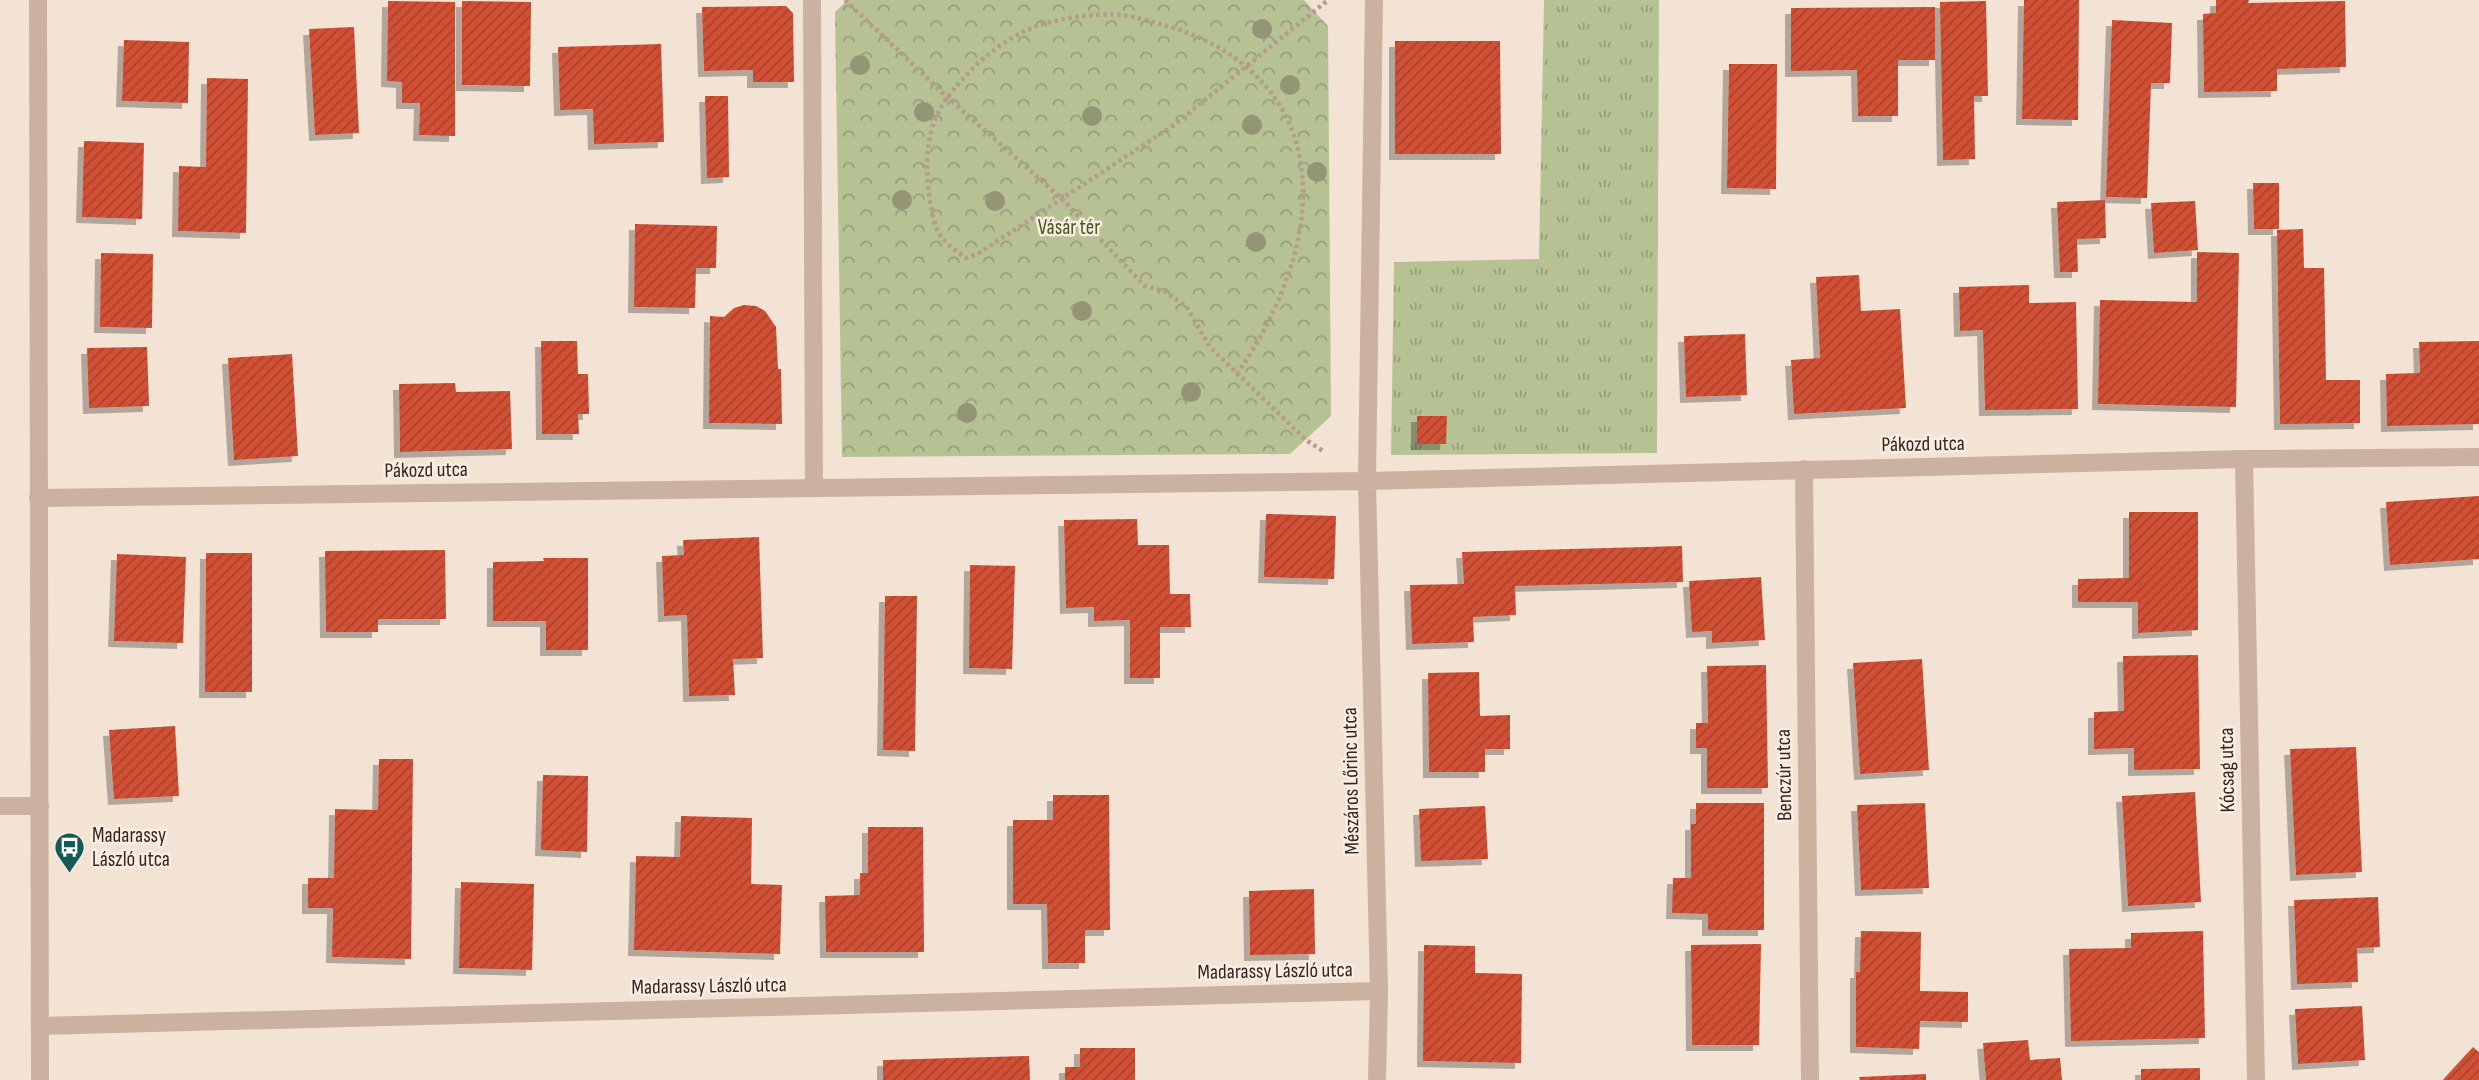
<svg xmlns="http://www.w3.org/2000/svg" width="2479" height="1080" font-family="'Sofia Sans Condensed',sans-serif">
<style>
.grass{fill:url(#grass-tufts)}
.park{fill:url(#park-crowns)}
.building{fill:url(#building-hatch);filter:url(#shadow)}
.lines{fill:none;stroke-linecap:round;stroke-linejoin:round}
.path{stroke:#b79b8a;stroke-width:4.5;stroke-dasharray:3.5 3.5;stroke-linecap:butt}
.minor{stroke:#cbb1a0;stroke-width:18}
.tertiary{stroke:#cbb1a0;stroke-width:18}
.tree{fill:#949575}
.labels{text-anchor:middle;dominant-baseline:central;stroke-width:5;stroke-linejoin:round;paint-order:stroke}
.park-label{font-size:21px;fill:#475526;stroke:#faede1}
.street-label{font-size:21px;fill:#342824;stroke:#faede1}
.poi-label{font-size:21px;fill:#342824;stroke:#faede1;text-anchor:start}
</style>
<defs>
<pattern id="grass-tufts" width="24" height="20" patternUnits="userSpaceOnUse" patternTransform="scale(1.75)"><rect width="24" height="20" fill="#b6c294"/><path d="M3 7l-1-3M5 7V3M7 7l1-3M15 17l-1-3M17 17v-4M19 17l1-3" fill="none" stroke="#959e79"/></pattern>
<pattern id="park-crowns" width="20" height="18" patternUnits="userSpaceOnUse" patternTransform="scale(1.75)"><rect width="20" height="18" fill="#b6c294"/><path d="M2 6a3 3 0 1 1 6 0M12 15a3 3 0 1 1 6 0" fill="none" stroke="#959e79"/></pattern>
<pattern id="building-hatch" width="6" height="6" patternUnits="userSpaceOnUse" patternTransform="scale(1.75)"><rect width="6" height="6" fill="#d15034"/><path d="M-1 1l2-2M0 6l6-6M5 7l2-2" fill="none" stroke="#aa422c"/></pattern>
<filter id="shadow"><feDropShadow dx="-6" dy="6" stdDeviation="0" flood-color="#0004"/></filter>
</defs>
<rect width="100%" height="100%" fill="#f3e3d5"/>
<path class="grass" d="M 1544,0 L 1659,0 L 1657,453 L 1391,455 L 1394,262 L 1539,259 Z"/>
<path class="park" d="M 848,0 L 1304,0 L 1328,26 L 1331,416 L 1290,454 L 842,457 L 835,12 Z"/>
<path class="building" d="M 2024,0 L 2079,0 L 2078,120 L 2022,119 Z
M 2216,0 L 2249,0 L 2248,3 L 2345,1 L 2346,67 L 2277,69 L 2277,91 L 2204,92 L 2203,14 L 2216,13 Z
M 388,1 L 455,2 L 455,136 L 419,135 L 420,103 L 402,103 L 402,82 L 387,81 Z
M 462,1 L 531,2 L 530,86 L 462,85 Z
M 1986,1 L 1988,96 L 1974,96 L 1975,159 L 1943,160 L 1940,2 Z
M 786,6 L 793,13 L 794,82 L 753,82 L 753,70 L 704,71 L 702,7 Z
M 1935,7 L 1935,60 L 1898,60 L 1898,116 L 1858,116 L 1857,70 L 1791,71 L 1791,8 Z
M 2112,20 L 2172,23 L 2170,83 L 2151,83 L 2147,198 L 2106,197 Z
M 354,27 L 359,133 L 315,135 L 309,29 Z
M 124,40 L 189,42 L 188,103 L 122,101 Z
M 1395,41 L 1500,41 L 1501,154 L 1395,154 Z
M 661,44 L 664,142 L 594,144 L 593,109 L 560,110 L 558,47 Z
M 1729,64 L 1777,64 L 1776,189 L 1727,188 Z
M 207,78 L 248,79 L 246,233 L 178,231 L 179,166 L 206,167 Z
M 705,96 L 728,96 L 729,177 L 707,178 Z
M 84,141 L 144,143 L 142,219 L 82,217 Z
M 2253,183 L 2279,183 L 2279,229 L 2254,229 Z
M 2105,200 L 2106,238 L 2077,239 L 2078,272 L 2060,272 L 2057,202 Z
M 2195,201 L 2198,250 L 2154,253 L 2151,203 Z
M 635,224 L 717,226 L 716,268 L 696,268 L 695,308 L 634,307 Z
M 2303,229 L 2304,268 L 2324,268 L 2326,380 L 2360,380 L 2360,423 L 2280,424 L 2277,230 Z
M 2197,252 L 2239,253 L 2236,407 L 2098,404 L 2100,300 L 2197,302 Z
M 101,253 L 153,254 L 152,328 L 100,327 Z
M 1859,275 L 1861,311 L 1900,309 L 1906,408 L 1794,414 L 1791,360 L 1820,358 L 1816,277 Z
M 2029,285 L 2029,303 L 2076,302 L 2078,409 L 1985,410 L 1983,330 L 1960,331 L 1959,287 Z
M 744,305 L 756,306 L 765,311 L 776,327 L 778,369 L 781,369 L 782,424 L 709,423 L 710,316 L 724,317 L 734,308 Z
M 1745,334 L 1747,395 L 1686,397 L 1684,336 Z
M 541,341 L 577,341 L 578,374 L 588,374 L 589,414 L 578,414 L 579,434 L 542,434 Z
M 2479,341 L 2479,424 L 2387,426 L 2386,374 L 2420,373 L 2419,342 Z
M 147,347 L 149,406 L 89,408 L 87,348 Z
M 292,354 L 298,456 L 234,460 L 228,358 Z
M 455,383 L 456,392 L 510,391 L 512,449 L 400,452 L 399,384 Z
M 1417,416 L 1447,416 L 1446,444 L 1417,444 Z
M 2479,496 L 2479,559 L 2390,565 L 2386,502 Z
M 2129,512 L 2198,512 L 2198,630 L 2138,633 L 2138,602 L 2078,602 L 2078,579 L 2129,578 Z
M 1266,514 L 1336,516 L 1334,579 L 1264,577 Z
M 1137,519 L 1138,545 L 1169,545 L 1170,594 L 1190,594 L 1191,627 L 1160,627 L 1160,678 L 1130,678 L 1130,620 L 1094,621 L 1094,607 L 1066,608 L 1064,520 Z
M 759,537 L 763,658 L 733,659 L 735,695 L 689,696 L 687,615 L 664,616 L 662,556 L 684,555 L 683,540 Z
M 1682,546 L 1683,582 L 1515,586 L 1516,615 L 1473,617 L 1474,642 L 1412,644 L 1410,585 L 1464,584 L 1462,552 Z
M 445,550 L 446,619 L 378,619 L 378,632 L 326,632 L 325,551 Z
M 206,553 L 252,553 L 252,692 L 205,692 Z
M 117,554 L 186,557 L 183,643 L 114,641 Z
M 543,558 L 588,558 L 588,650 L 546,650 L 546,621 L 493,621 L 493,562 L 544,561 Z
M 970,565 L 1015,566 L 1012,669 L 969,668 Z
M 1761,577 L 1765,640 L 1712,643 L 1712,631 L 1692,632 L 1689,581 Z
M 885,596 L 917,596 L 915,751 L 883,750 Z
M 2198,655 L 2200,769 L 2134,770 L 2134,748 L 2094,749 L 2094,712 L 2124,711 L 2123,656 Z
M 1922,659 L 1929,770 L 1860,774 L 1853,663 Z
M 1766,665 L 1768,788 L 1707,788 L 1707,748 L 1696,748 L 1696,723 L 1708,723 L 1707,666 Z
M 1479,672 L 1480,716 L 1510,715 L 1510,749 L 1485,749 L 1485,772 L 1429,772 L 1428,673 Z
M 175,726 L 179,796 L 114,799 L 109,730 Z
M 2356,747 L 2362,872 L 2296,875 L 2290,749 Z
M 379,759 L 413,759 L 411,959 L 332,957 L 333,908 L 308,908 L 308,878 L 334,878 L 335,809 L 378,810 Z
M 543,775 L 588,776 L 587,852 L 541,850 Z
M 2195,792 L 2201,902 L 2128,906 L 2122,796 Z
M 1053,795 L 1109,795 L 1110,930 L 1085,930 L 1085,963 L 1048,963 L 1047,904 L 1013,904 L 1013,820 L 1053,820 Z
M 1696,803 L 1764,803 L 1764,930 L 1708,930 L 1708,914 L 1672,913 L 1673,878 L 1691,878 L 1691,824 L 1696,824 Z
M 1925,803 L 1929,888 L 1861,890 L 1857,805 Z
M 1485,806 L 1488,859 L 1421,861 L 1419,809 Z
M 681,816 L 752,818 L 751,884 L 782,885 L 780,954 L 634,950 L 636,856 L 680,857 Z
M 868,827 L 923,827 L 924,952 L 826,952 L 825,896 L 860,895 L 860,873 L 868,873 Z
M 461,882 L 534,884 L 532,970 L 459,968 Z
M 1314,889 L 1315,954 L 1250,955 L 1249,891 Z
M 2378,897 L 2380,947 L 2357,948 L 2358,982 L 2297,984 L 2294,900 Z
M 1861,931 L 1921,932 L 1920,991 L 1968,992 L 1968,1022 L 1920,1021 L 1919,1049 L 1856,1047 L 1856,972 L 1860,972 Z
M 2203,931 L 2205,1038 L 2071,1041 L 2069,949 L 2131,948 L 2131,933 Z
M 1761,944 L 1759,1045 L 1692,1045 L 1691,945 Z
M 1424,945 L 1475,946 L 1475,973 L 1522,974 L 1521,1063 L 1423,1061 Z
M 2362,1006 L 2365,1060 L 2298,1064 L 2295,1009 Z
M 2028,1040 L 2030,1060 L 2060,1058 L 2062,1080 L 1986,1080 L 1983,1043 Z
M 2473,1047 L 2479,1052 L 2479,1080 L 2443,1080 Z
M 1080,1048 L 1135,1048 L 1135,1080 L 1065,1080 L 1065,1067 L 1080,1067 Z
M 1029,1056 L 1030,1080 L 883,1080 L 883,1060 Z
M 2200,1068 L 2200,1080 L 2141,1080 L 2141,1069 Z
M 1926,1074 L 1926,1080 L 1860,1080 L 1859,1077 Z"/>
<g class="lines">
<path class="path" d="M 845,0 L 946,96 L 1062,199 L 1145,286 L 1164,291 L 1186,306 L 1210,347 L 1306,440 L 1323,451
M 1237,374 C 1281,310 1318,224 1297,146 C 1279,77 1218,37 1152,22 C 1142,19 1132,16 1122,15 C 1096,13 1068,17 1043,24 C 1018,31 990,51 972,69 C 942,101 930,116 927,161 C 926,177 931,220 939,233 C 946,244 956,251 966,258 L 979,253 L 1174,125 L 1328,0"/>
<path class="minor" d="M 812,0 L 814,487
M 1374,0 L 1367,481 L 1379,991 L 1377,1080
M 2244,459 L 2256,1080
M 1804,469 L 1810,1080
M 38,498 L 1367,481 L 2244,459 L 2479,457
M 0,806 L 40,806
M 40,1026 L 1379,991"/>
<path class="tertiary" d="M 38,0 L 40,1080"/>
</g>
<g class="tree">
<circle cx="1262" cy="29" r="10"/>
<circle cx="860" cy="65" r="10"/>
<circle cx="1290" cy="85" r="10"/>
<circle cx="924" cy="112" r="10"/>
<circle cx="1092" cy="116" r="10"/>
<circle cx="1252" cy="125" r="10"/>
<circle cx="1317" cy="172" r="10"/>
<circle cx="902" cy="200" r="10"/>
<circle cx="995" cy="201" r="10"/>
<circle cx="1256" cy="242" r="10"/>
<circle cx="1082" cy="311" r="10"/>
<circle cx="1191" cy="392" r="10"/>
<circle cx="967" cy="413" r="10"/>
</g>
<defs>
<symbol id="bus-pin" viewBox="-11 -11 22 30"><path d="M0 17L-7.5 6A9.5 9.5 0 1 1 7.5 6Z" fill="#165959" stroke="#faede1"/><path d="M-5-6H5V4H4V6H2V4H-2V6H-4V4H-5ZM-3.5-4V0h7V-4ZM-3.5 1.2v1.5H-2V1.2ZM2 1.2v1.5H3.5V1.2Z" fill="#fff"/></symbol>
</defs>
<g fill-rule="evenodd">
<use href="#bus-pin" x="52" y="830" width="35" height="47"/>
</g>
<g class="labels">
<g class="park-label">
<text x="1069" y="227">Vásár tér</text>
</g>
<g class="street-label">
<text transform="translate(1923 444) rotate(-1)">Pákozd utca</text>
<text transform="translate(426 470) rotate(-1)">Pákozd utca</text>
<text transform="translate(2227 770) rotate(-91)">Kócsag utca</text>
<text transform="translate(1784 775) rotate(-91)">Benczúr utca</text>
<text transform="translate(1351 781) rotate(-91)">Mészáros Lőrinc utca</text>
<text transform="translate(1275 971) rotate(-1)">Madarassy László utca</text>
<text transform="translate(709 986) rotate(-1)">Madarassy László utca</text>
</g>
<g class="poi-label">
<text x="92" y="835">Madarassy<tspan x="92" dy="24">László utca</tspan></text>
</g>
</g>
</svg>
